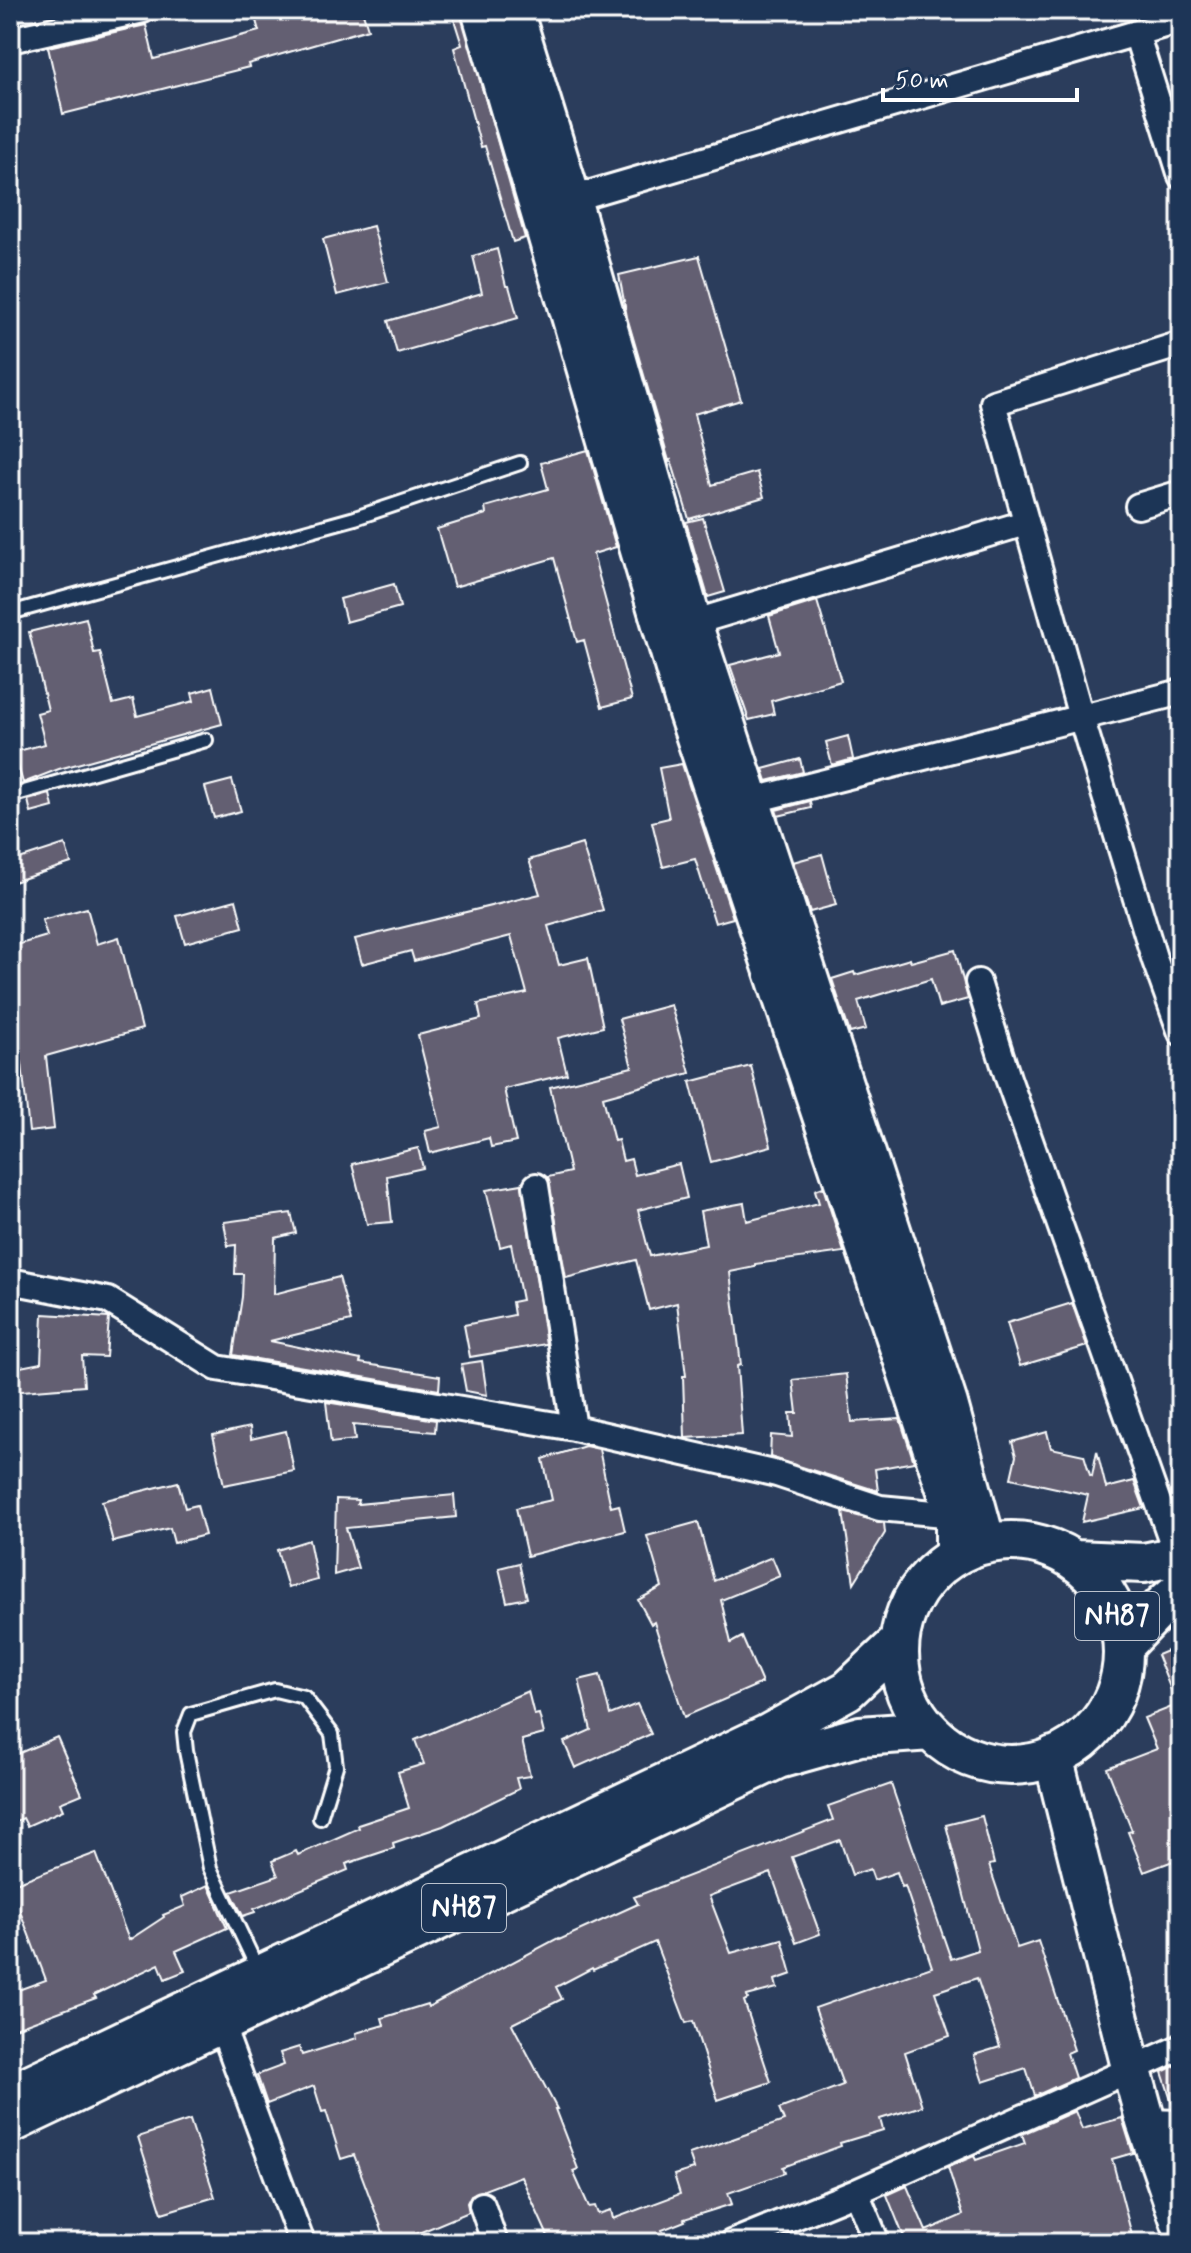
<svg xmlns="http://www.w3.org/2000/svg" width="1191" height="2253" font-family="Mynerve,sans-serif">
<style>
.building{fill:#645f72;stroke:#fff;stroke-width:2;fill-rule:evenodd}
.lines{fill:none;stroke-linecap:round;stroke-linejoin:round}
.service-casing{stroke:#fff;stroke-width:18}
.minor-casing{stroke:#fff;stroke-width:30}
.primary-casing{stroke:#fff;stroke-width:44}
.service{stroke:#1d3557;stroke-width:12}
.minor{stroke:#1d3557;stroke-width:24}
.primary{stroke:#1d3557;stroke-width:38}
.labels{text-anchor:middle;dominant-baseline:central;stroke-width:8;stroke-linejoin:round;paint-order:stroke}
.shield{fill:#1d3557;stroke:#bbc2cd;stroke-width:2}
.shield-label{font-size:28px;font-weight:bold;fill:#fff}
</style>
<rect width="100%" height="100%" fill="#2b3d5c"/>
<filter id="ink" filterUnits="userSpaceOnUse"><feTurbulence type="fractalNoise" baseFrequency=".0125" numOctaves="2"/><feDisplacementMap in="SourceGraphic" scale="16" xChannelSelector="R" yChannelSelector="G"/><feConvolveMatrix kernelMatrix="1 2 1 2 8 2 1 2 1" color-interpolation-filters="sRGB"/></filter>
<g filter="url(#ink)">
<path class="building" d="M 253,10 L 362,10 L 368,29 L 248,64 L 249,67 L 63,114 L 48,47 L 146,25 L 154,59 L 259,31 Z
M 451,10 L 460,10 L 525,238 L 513,242 L 485,146 L 481,147 L 454,48 L 462,45 Z
M 373,226 L 388,282 L 337,295 L 323,239 Z
M 497,249 L 506,286 L 509,286 L 518,318 L 397,353 L 388,321 L 482,293 L 473,256 Z
M 699,256 L 741,400 L 694,414 L 712,485 L 757,472 L 764,497 L 689,519 L 671,460 L 669,461 L 627,317 L 619,275 Z
M 588,450 L 616,547 L 593,554 L 632,699 L 602,707 L 584,640 L 577,642 L 554,558 L 454,587 L 437,529 L 486,514 L 485,507 L 548,489 L 541,463 Z
M 703,518 L 725,592 L 708,597 L 686,522 Z
M 394,584 L 400,607 L 346,622 L 340,599 Z
M 817,601 L 841,681 L 771,701 L 774,714 L 749,720 L 730,665 L 779,652 L 769,616 Z
M 86,618 L 94,653 L 100,652 L 113,704 L 133,699 L 137,716 L 194,701 L 192,693 L 213,687 L 222,724 L 59,769 L 23,783 L 14,752 L 45,744 L 37,713 L 48,710 L 29,632 Z
M 848,736 L 853,759 L 832,765 L 826,742 Z
M 800,759 L 803,772 L 767,781 L 763,769 Z
M 682,764 L 733,918 L 715,923 L 695,859 L 663,867 L 652,822 L 669,818 L 659,768 Z
M 232,780 L 241,811 L 214,818 L 205,787 Z
M 50,794 L 53,807 L 31,813 L 28,800 Z
M 810,801 L 811,808 L 778,816 L 776,810 Z
M 65,844 L 71,863 L 10,883 L 10,862 Z
M 582,844 L 603,910 L 548,926 L 559,965 L 588,958 L 603,1027 L 558,1038 L 567,1074 L 504,1089 L 516,1142 L 491,1147 L 489,1138 L 430,1153 L 425,1131 L 441,1127 L 418,1035 L 481,1019 L 478,1004 L 527,993 L 511,936 L 414,961 L 411,951 L 362,964 L 355,939 L 540,894 L 529,860 Z
M 822,854 L 836,905 L 810,912 L 793,862 Z
M 236,900 L 243,927 L 185,943 L 177,916 Z
M 87,908 L 97,944 L 119,937 L 142,1029 L 46,1056 L 54,1129 L 29,1132 L 22,1064 L 10,1023 L 10,947 L 47,936 L 42,920 Z
M 955,950 L 968,999 L 939,1007 L 931,979 L 858,1001 L 866,1029 L 850,1033 L 832,979 L 854,972 L 855,975 L 910,959 L 911,962 Z
M 671,1005 L 690,1073 L 603,1097 L 614,1141 L 618,1140 L 623,1161 L 631,1159 L 635,1175 L 679,1164 L 687,1198 L 638,1210 L 650,1256 L 706,1245 L 700,1211 L 744,1203 L 747,1221 L 819,1203 L 815,1190 L 823,1187 L 844,1252 L 755,1264 L 755,1267 L 730,1272 L 741,1365 L 737,1366 L 742,1435 L 685,1438 L 683,1376 L 686,1376 L 677,1303 L 649,1310 L 636,1260 L 566,1278 L 548,1177 L 570,1172 L 550,1087 L 632,1067 L 619,1019 Z
M 751,1066 L 771,1146 L 711,1162 L 690,1082 Z
M 418,1148 L 423,1168 L 387,1176 L 392,1222 L 367,1224 L 352,1164 Z
M 522,1184 L 546,1344 L 470,1357 L 464,1325 L 514,1315 L 512,1302 L 522,1300 L 511,1244 L 500,1247 L 486,1190 Z
M 291,1213 L 296,1233 L 275,1238 L 274,1294 L 339,1277 L 351,1321 L 270,1341 L 361,1360 L 360,1363 L 440,1376 L 439,1390 L 233,1355 L 242,1297 L 243,1274 L 235,1274 L 236,1245 L 228,1246 L 224,1222 Z
M 1072,1303 L 1087,1346 L 1020,1366 L 1007,1323 Z
M 43,1314 L 109,1318 L 106,1357 L 82,1356 L 84,1386 L 10,1392 L 10,1369 L 41,1363 Z
M 482,1361 L 487,1395 L 466,1391 L 461,1364 Z
M 846,1374 L 852,1422 L 900,1419 L 914,1462 L 875,1469 L 878,1491 L 770,1457 L 771,1435 L 792,1437 L 790,1413 L 797,1413 L 793,1380 Z
M 326,1402 L 436,1420 L 435,1432 L 353,1425 L 355,1440 L 331,1443 Z
M 250,1427 L 251,1439 L 286,1431 L 294,1471 L 224,1485 L 213,1435 Z
M 1047,1432 L 1051,1448 L 1084,1455 L 1090,1475 L 1092,1476 L 1097,1451 L 1106,1488 L 1134,1481 L 1144,1508 L 1082,1522 L 1088,1495 L 1011,1478 L 1016,1456 L 1012,1442 Z
M 585,1446 L 599,1449 L 611,1507 L 619,1505 L 625,1531 L 527,1556 L 516,1508 L 552,1500 L 543,1459 Z
M 178,1482 L 185,1508 L 197,1505 L 205,1535 L 174,1543 L 170,1528 L 113,1542 L 102,1501 Z
M 454,1495 L 456,1517 L 346,1528 L 358,1568 L 334,1575 L 336,1499 L 358,1500 L 357,1504 Z
M 843,1512 L 884,1523 L 885,1533 L 854,1583 Z
M 698,1522 L 714,1581 L 772,1557 L 780,1576 L 721,1600 L 731,1643 L 742,1637 L 762,1683 L 684,1717 L 654,1622 L 651,1624 L 638,1600 L 662,1587 L 647,1536 Z
M 309,1540 L 317,1580 L 288,1588 L 277,1550 Z
M 519,1563 L 527,1598 L 507,1602 L 499,1568 Z
M 1181,1645 L 1181,1858 L 1144,1872 L 1128,1832 L 1132,1831 L 1107,1768 L 1157,1749 L 1144,1718 L 1177,1705 L 1157,1655 Z
M 600,1675 L 610,1715 L 637,1704 L 651,1734 L 575,1768 L 564,1742 L 591,1730 L 579,1680 Z
M 528,1691 L 534,1715 L 539,1714 L 544,1734 L 522,1740 L 530,1776 L 516,1778 L 519,1789 L 443,1826 L 393,1843 L 394,1848 L 346,1864 L 348,1870 L 254,1909 L 255,1912 L 243,1916 L 231,1892 L 278,1876 L 272,1861 L 296,1851 L 298,1855 L 359,1828 L 358,1825 L 409,1808 L 398,1772 L 424,1764 L 415,1740 Z
M 57,1737 L 82,1794 L 60,1803 L 63,1810 L 27,1826 L 23,1818 L 10,1824 L 10,1757 Z
M 891,1784 L 951,1959 L 978,1950 L 946,1825 L 982,1816 L 994,1864 L 989,1865 L 1017,1948 L 1038,1941 L 1074,2050 L 1067,2053 L 1075,2078 L 1035,2096 L 1026,2068 L 983,2082 L 974,2055 L 1000,2047 L 977,1978 L 935,1992 L 950,2036 L 905,2052 L 922,2106 L 880,2119 L 883,2130 L 840,2143 L 841,2146 L 783,2167 L 785,2173 L 728,2193 L 732,2204 L 684,2219 L 685,2221 L 662,2230 L 667,2243 L 551,2243 L 521,2176 L 471,2195 L 467,2203 L 469,2212 L 402,2240 L 387,2243 L 354,2155 L 341,2159 L 326,2111 L 322,2112 L 314,2086 L 267,2104 L 257,2075 L 284,2065 L 280,2053 L 299,2047 L 302,2055 L 357,2038 L 356,2033 L 384,2025 L 382,2018 L 427,2004 L 428,2007 L 558,1938 L 559,1940 L 638,1904 L 634,1897 L 833,1820 L 828,1806 ZM 840,1840 L 852,1875 L 870,1869 L 874,1880 L 897,1872 L 902,1887 L 905,1886 L 932,1967 L 815,2008 L 843,2085 L 779,2109 L 784,2121 L 689,2154 L 694,2169 L 674,2175 L 680,2194 L 613,2219 L 611,2210 L 598,2214 L 595,2206 L 589,2207 L 573,2171 L 578,2169 L 555,2109 L 557,2109 L 512,2024 L 562,1999 L 556,1987 L 592,1968 L 593,1970 L 655,1942 L 686,2023 L 693,2021 L 718,2100 L 771,2082 L 744,2001 L 748,1999 L 747,1996 L 777,1988 L 775,1980 L 792,1974 L 782,1939 L 731,1953 L 709,1896 L 771,1873 L 796,1943 L 820,1934 L 792,1857 Z
M 96,1853 L 129,1940 L 164,1917 L 163,1915 L 185,1906 L 182,1897 L 208,1885 L 227,1928 L 176,1951 L 185,1971 L 165,1979 L 159,1964 L 94,1995 L 96,1998 L 10,2030 L 10,1993 L 46,1980 L 10,1885 Z
M 1181,2063 L 1181,2108 L 1174,2108 L 1162,2072 Z
M 1075,2111 L 1082,2129 L 1122,2118 L 1133,2153 L 1112,2159 L 1134,2243 L 899,2243 L 905,2240 L 887,2195 L 907,2186 L 926,2231 L 963,2215 L 948,2167 L 974,2156 L 976,2160 L 1025,2143 L 1022,2134 Z
M 190,2120 L 215,2197 L 162,2213 L 138,2137 Z"/>
<g class="lines">
<defs>
<path id="service" d="M 10,613 L 355,518 L 520,463
M 10,796 L 206,740
M 259,1972 L 210,1868 L 186,1751 L 184,1732 L 191,1714 L 275,1690 L 304,1697 L 332,1734 L 336,1766 L 320,1818"/>
<path id="minor" d="M 1136,33 L 1181,176
M 10,40 L 143,10
M 571,199 L 1181,20
M 1181,344 L 993,403 L 1081,717 L 1155,961 L 1181,1033
M 1138,506 L 1181,493
M 692,623 L 1025,523
M 750,801 L 1181,692
M 978,982 L 1008,1078 L 1177,1556
M 536,1186 L 574,1428
M 10,1281 L 108,1300 L 217,1368 L 574,1428 L 777,1474 L 880,1508 L 955,1515
M 217,2013 L 302,2243
M 1146,2122 L 1181,2123
M 856,2192 L 877,2243
M 482,2205 L 495,2243
M 731,2243 L 856,2192 L 1181,2047"/>
<path id="primary" d="M 481,10 L 688,713 L 955,1515 L 955,1556
M 513,10 L 571,199 L 692,623 L 948,1404 L 986,1543
M899 1653a112 112 0 1 1 224 0a112 112 0 1 1-224 0Z
M 1075,1560 L 1144,1563 L 1181,1555
M 1123,1647 L 1165,1603 L 1181,1589
M 1053,1756 L 1131,2067 L 1146,2122 L 1181,2223
M 10,2094 L 768,1734 L 848,1690 L 899,1642
M 10,2124 L 778,1759 L 860,1736 L 931,1731"/>
</defs>
<use href="#service" class="service-casing"/>
<use href="#minor" class="minor-casing"/>
<use href="#primary" class="primary-casing"/>
<use href="#service" class="service"/>
<use href="#minor" class="minor"/>
<use href="#primary" class="primary"/>
</g>
</g>
<g class="labels">
<g class="shield">
<rect x="1075" y="1592" width="84" height="48" rx="6"/>
<rect x="422" y="1884" width="84" height="48" rx="6"/>
</g>
<g class="shield-label">
<text x="1117" y="1616">NH87</text>
<text x="464" y="1908">NH87</text>
</g>
</g>
<rect width="1191" height="2253" fill="none" stroke="#1d3557" stroke-width="40"/>
<rect x="20" y="20" width="1151" height="2213" fill="none" stroke="#fff" stroke-width="3" filter="url(#ink)"/>
<path d="M883 88v12h194v-12" fill="none" stroke="#ffffff" stroke-width="4"/>
<text x="895" y="88" font-size="24" fill="#ffffff" stroke="#1d3557" stroke-width="6" paint-order="stroke">50 m</text>
</svg>
